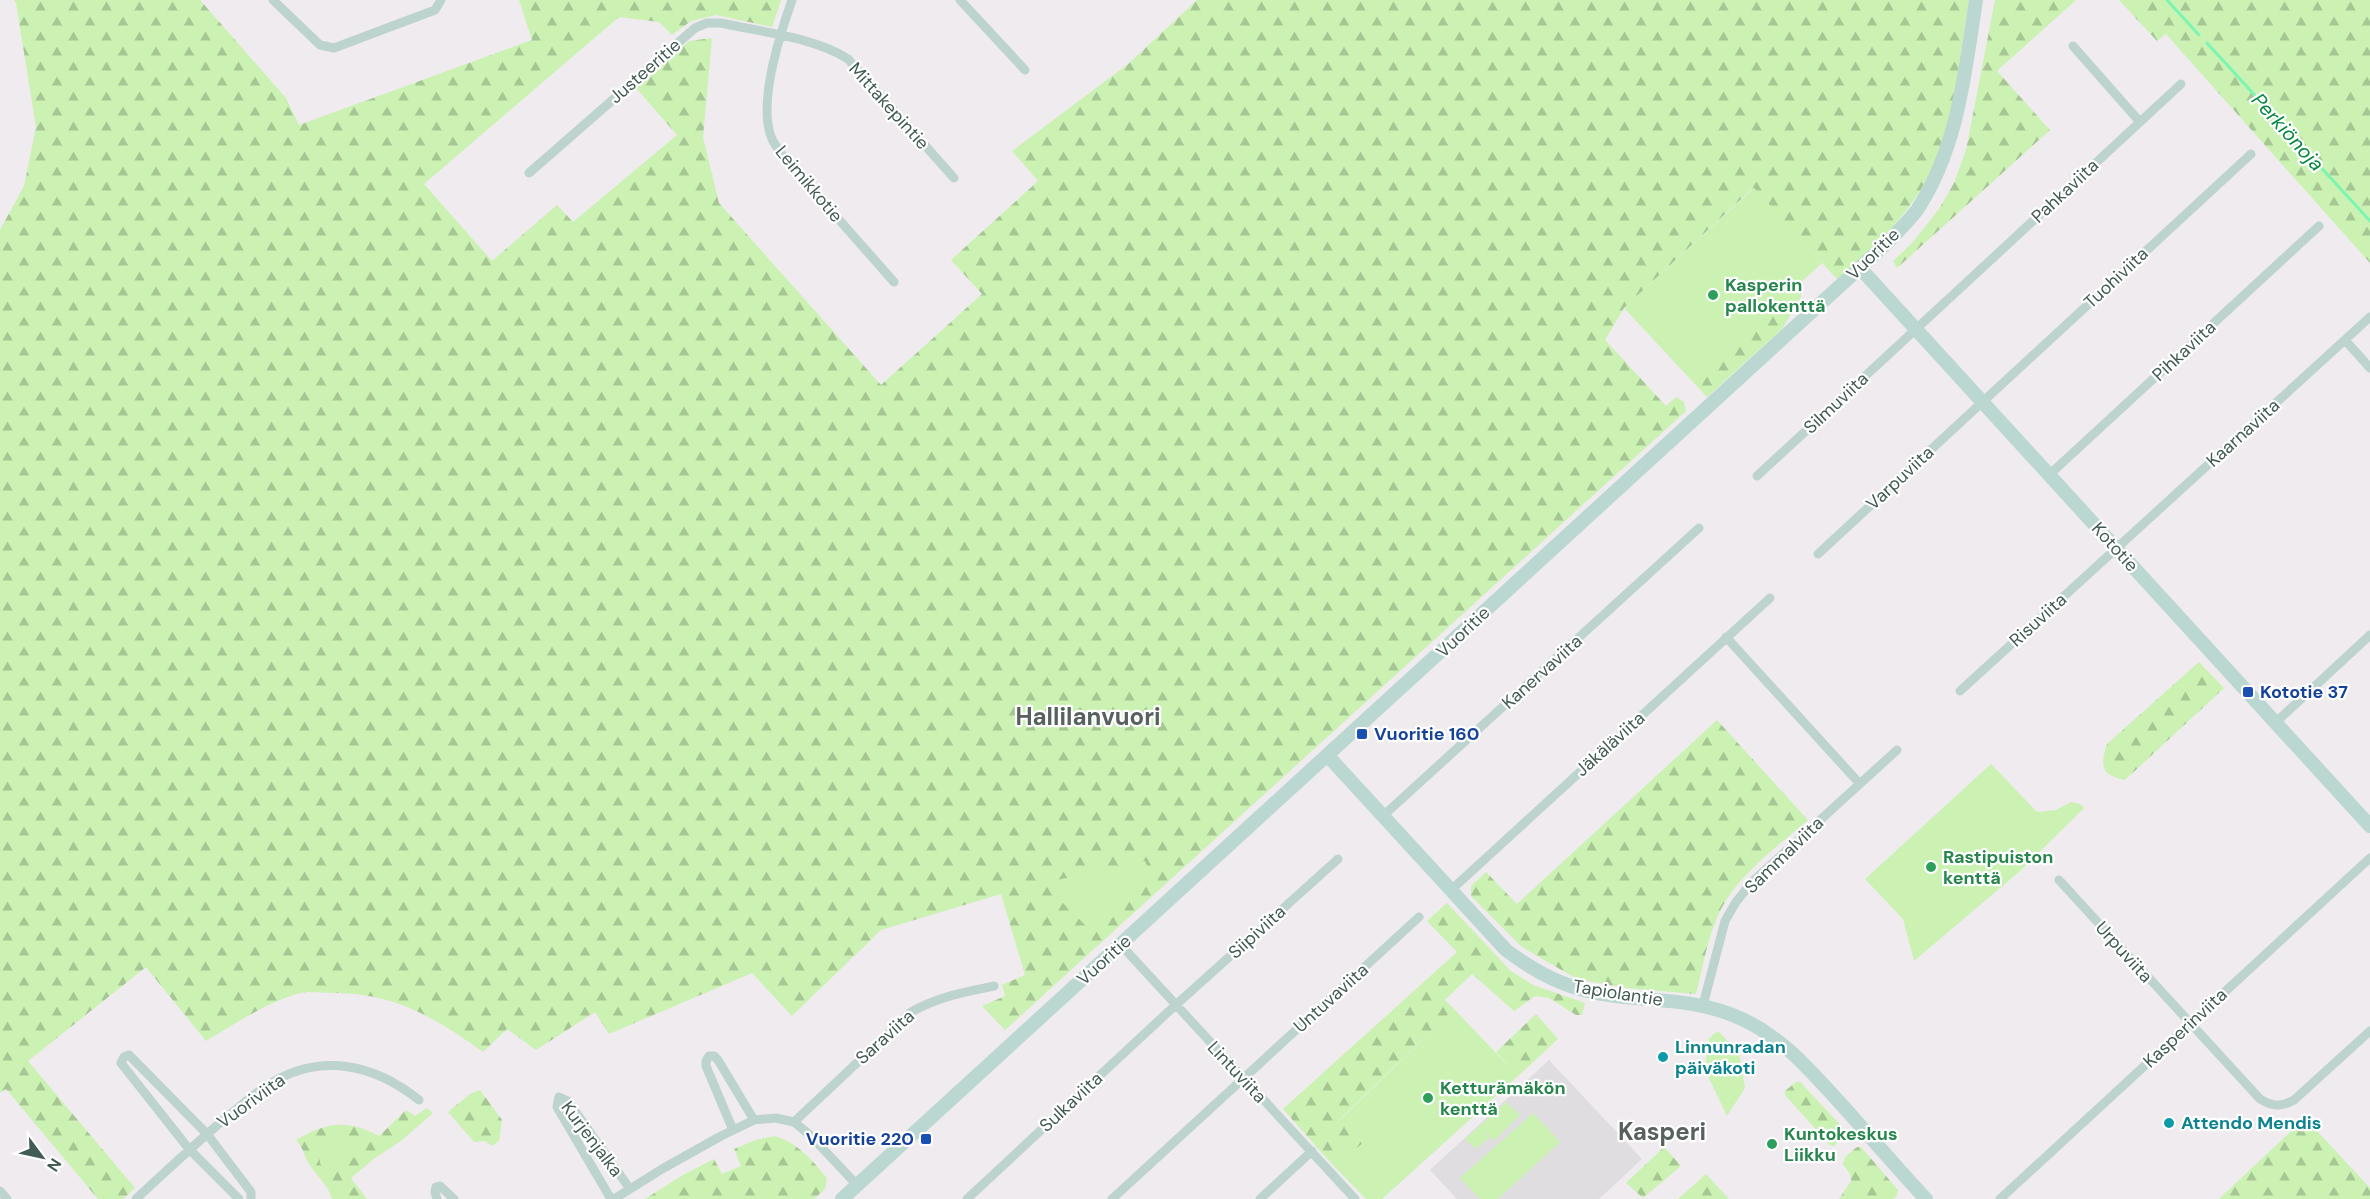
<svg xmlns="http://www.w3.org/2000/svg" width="2370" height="1199" font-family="'DM Sans',sans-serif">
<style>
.education{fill:#e0dde0}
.forest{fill:url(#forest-firs)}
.green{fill:#cbf2b3}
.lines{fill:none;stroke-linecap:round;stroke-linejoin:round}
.stream{stroke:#7cf4b2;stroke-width:3}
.street{stroke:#bdd3cd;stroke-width:9}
.secondary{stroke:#bbd7d1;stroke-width:14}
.leisure-dot{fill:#2e9e5b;stroke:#fff;stroke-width:2}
.transit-dot{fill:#1a4fb4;stroke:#fff;stroke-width:2}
.culture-dot{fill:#0f9aa8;stroke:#fff;stroke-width:2}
.labels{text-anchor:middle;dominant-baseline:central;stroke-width:4.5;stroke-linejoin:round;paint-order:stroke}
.street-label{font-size:18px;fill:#425b54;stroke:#fff}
.leisure-label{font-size:18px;font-weight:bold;fill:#27864d;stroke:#fff;text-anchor:start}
.transit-label{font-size:18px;font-weight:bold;fill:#164399;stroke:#fff;text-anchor:start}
.culture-label{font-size:18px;font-weight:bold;fill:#0d838f;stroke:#fff;text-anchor:start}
.water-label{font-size:20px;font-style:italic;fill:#048840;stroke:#fff}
.district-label{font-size:24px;font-weight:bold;fill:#58615f;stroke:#fff}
</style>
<defs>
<pattern id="forest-firs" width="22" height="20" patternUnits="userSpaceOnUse" patternTransform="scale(1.5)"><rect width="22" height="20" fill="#cbf2b3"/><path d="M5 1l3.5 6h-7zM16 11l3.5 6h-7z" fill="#a6c794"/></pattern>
</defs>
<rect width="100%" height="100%" fill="#efebee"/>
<path class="education" d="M 1549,1060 L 1642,1159 L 1599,1199 L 1457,1199 L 1430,1170 Z"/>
<path class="forest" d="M 14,0 L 200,0 L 286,98 L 299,125 L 532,40 L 519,0 L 781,0 L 772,27 L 716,15 L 691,21 L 672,35 L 659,22 L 619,17 L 424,184 L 492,261 L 557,205 L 573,222 L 677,135 L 636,88 L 689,41 L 712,38 L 703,137 L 719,203 L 881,385 L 982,294 L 951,260 L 1038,181 L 1012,151 L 1128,64 L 1197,0 L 1969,0 C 1960,55 1954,127 1928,177 C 1907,217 1871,251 1837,279 L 1753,188 L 1624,308 L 1605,340 L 1666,406 L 1676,397 L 1684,402 L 1686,411 L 1005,1030 L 982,1006 L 1005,996 L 1002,985 L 1025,975 L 1001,894 L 881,930 L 792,1016 L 752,973 L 609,1034 L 595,1012 L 536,1050 L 507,1029 L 483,1052 C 434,1017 395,993 333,993 C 323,993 310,991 300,993 C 267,1002 236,1023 206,1041 L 146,967 L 28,1061 L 135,1188 L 123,1199 L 98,1199 L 6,1089 L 0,1093 L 0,230 L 24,186 L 36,127 L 16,3 Z
M 1995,0 L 2076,0 L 1997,71 L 2050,130 L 1897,268 L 1893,261 L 1913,242 L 1939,209 L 1954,183 L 1966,150 Z
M 2119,0 L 2370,0 L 2370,263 L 2166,34 L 2157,41 Z
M 1801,282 L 1801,297 L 1782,329 L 1707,397 L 1693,382 Z
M 2199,662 L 2224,688 L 2125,780 C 2101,775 2100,766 2107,744 Z
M 1717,720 L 1808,820 C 1778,846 1740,873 1721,909 C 1708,935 1703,966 1696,994 L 1626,988 L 1577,979 L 1522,947 L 1471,896 L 1471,886 L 1486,872 L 1517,904 Z
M 1447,903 L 1511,971 L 1533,985 L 1585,1003 L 1582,1015 L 1576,1015 L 1549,998 L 1535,996 L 1514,1011 L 1472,974 L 1445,1000 L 1454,1009 L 1340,1119 L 1363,1143 L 1352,1153 L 1346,1147 L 1330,1162 L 1283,1109 L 1457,952 L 1427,921 Z
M 1536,1014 L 1558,1039 L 1518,1076 L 1496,1052 Z
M 1796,1082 L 1800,1082 L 1847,1132 L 1834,1146 L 1830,1145 L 1785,1095 L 1785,1091 Z
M 480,1090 L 502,1120 L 499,1141 L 492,1146 L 485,1141 L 474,1142 L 448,1112 L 470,1094 Z
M 427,1108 L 433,1113 L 401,1141 L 375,1158 L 351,1178 L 367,1199 L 332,1199 C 328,1184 315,1175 308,1162 C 303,1153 303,1147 296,1140 C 327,1122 347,1119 379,1136 L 406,1110 L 415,1116 Z
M 2305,1118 L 2370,1188 L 2370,1199 L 2219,1199 Z
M 775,1136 C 799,1144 811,1159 827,1178 L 825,1189 L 814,1199 L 645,1199 L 683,1175 L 714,1159 L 722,1174 L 741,1166 L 734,1149 L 756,1140 Z
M 1664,1147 L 1681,1166 L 1643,1198 L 1626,1183 Z
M 1857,1147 L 1861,1147 L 1898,1190 L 1897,1196 L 1893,1199 L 1839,1199 L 1851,1181 L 1850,1174 L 1843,1164 L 1845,1157 Z
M 1706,1174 L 1729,1199 L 1678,1199 Z"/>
<path class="green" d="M 1754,188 L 1822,263 L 1693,382 L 1624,308 Z
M 1991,764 L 2037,812 L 2056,810 L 2071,802 L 2080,804 L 2084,808 L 2019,872 L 1914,961 L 1903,919 L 1865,879 Z
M 1145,861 L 1152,879 L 1102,928 L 1085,925 L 1043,883 Z
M 1454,1009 L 1518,1076 L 1382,1199 L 1366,1199 L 1330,1162 L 1346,1147 L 1352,1152 L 1363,1143 L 1340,1120 Z
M 1718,1031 L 1739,1053 L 1745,1088 L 1727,1116 L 1707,1074 L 1706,1053 L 1713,1046 L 1708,1039 Z
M 1506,1102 L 1520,1115 L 1494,1141 L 1482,1129 L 1489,1138 L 1476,1149 L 1465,1139 Z
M 1533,1113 L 1560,1142 L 1498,1199 L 1480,1199 L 1460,1178 Z
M 342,1137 L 351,1138 L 364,1148 L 330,1178 C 312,1159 318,1146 342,1137 Z"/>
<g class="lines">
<path class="stream" d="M 2167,0 L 2199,35
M 2207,43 L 2370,221"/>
<path class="street" d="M 273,0 L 320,45 L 334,48 L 435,10 L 441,0
M 792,0 C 780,34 757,105 772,139 C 775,145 779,150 782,155 L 894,282
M 960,0 L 1025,70
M 2140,122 L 2181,84
M 529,173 L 695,28 L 707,23 L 721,23 C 761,32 814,37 848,59 L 954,178
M 2345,340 L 2370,368
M 2049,475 L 2319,226
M 1757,476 L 2140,122 L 2073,46
M 1818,554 L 2251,154
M 1726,637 L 1860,784
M 1960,691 L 2370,317
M 2275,723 L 2370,635
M 1384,815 L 1699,528
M 2059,880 L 2260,1099 C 2273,1107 2281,1107 2294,1100 L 2370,1031
M 1450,891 L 1770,598
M 1120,944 L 1355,1199
M 1703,1005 L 1725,921 L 1736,902 L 1752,882 L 1897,750
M 794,1122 L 911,1012 C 938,997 964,992 994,986
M 733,1130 L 706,1066 L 706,1061 L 709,1056 L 714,1056 L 718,1060 L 754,1120
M 0,1191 L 7,1199
M 136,1199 C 166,1171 196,1143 228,1116 C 242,1105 256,1092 271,1083 C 323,1052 375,1065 419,1100
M 239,1199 L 189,1149 L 121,1063 L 124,1057 L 129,1055 L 207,1134 L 251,1192 L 251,1199
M 437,1199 L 435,1192 L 436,1187 L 440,1186 L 454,1199
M 611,1199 L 557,1107 L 559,1097 L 568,1101 L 630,1189
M 614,1199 L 662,1169 L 721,1136 L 754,1120 L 776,1118 L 794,1122 L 810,1135 L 857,1185
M 967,1199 L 1168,1012 L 1338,859
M 1112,1199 L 1419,917
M 1260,1199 L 1312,1151
M 2000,1199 L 2370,858"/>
<path class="secondary" d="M 1860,268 L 2370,826
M 1328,756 L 1506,950 C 1538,974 1569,990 1609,995 C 1649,1001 1691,999 1730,1014 C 1777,1031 1808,1068 1841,1104 C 1870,1136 1897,1168 1926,1199
M 842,1199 L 1889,241 C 1898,231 1909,221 1917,210 C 1958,148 1965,72 1976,0"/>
</g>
<g class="leisure-dot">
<circle cx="1713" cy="295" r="6"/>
<circle cx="1931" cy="867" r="6"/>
<circle cx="1428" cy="1098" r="6"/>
<circle cx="1772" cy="1144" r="6"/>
</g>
<g class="transit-dot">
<rect x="2242" y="686" width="12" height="12" rx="3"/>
<rect x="1356" y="728" width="12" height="12" rx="3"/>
<rect x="920" y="1133" width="12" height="12" rx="3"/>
</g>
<g class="culture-dot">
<circle cx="1663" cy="1057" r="6"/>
<circle cx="2169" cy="1123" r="6"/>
</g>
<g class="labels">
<g class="street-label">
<text transform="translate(645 71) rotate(-41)">Justeeritie</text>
<text transform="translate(889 106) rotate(48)">Mittakepintie</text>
<text transform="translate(809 184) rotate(50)">Leimikkotie</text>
<text transform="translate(2065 191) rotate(-43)">Pahkaviita</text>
<text transform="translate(1873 254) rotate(-44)">Vuoritie</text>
<text transform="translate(2116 278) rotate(-43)">Tuohiviita</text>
<text transform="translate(2184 351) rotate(-43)">Pihkaviita</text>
<text transform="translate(1836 403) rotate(-43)">Silmuviita</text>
<text transform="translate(2243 433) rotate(-42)">Kaarnaviita</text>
<text transform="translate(1900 478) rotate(-43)">Varpuviita</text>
<text transform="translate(2115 547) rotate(48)">Kototie</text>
<text transform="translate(2038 620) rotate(-42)">Risuviita</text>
<text transform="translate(1463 632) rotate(-43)">Vuoritie</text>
<text transform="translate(1542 672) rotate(-42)">Kanervaviita</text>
<text transform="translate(1610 744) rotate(-42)">Jäkäläviita</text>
<text transform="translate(1784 855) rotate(-44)">Sammalviita</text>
<text transform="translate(1257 932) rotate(-42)">Siipiviita</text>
<text transform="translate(2124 952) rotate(48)">Urpuviita</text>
<text transform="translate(1104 960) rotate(-42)">Vuoritie</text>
<text transform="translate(1618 993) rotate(9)">Tapiolantie</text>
<text transform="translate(1331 998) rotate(-42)">Untuvaviita</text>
<text transform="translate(2185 1028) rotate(-43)">Kasperinviita</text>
<text transform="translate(885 1037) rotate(-42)">Saraviita</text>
<text transform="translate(1237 1072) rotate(47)">Lintuviita</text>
<text transform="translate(251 1101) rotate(-36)">Vuoriviita</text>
<text transform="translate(1071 1102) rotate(-43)">Sulkaviita</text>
<text transform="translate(592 1139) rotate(53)">Kurjenjalka</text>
</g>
<g class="leisure-label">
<text x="1725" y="285">Kasperin<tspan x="1725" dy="21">pallokenttä</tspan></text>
<text x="1943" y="857">Rastipuiston<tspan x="1943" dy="21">kenttä</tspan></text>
<text x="1440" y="1088">Ketturämäkön<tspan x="1440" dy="21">kenttä</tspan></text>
<text x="1784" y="1134">Kuntokeskus<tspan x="1784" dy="21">Liikku</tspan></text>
</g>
<g class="transit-label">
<text x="2260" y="692">Kototie 37</text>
<text x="1374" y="734">Vuoritie 160</text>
<text x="914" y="1139" text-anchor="end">Vuoritie 220</text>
</g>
<g class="culture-label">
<text x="1675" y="1047">Linnunradan<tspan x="1675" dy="21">päiväkoti</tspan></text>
<text x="2181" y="1123">Attendo Mendis</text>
</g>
<g class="water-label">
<text transform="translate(2288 132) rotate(48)">Perkiönoja</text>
</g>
<g class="district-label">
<text x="1088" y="716">Hallilanvuori</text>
<text x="1662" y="1131">Kasperi</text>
</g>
</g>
<g transform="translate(42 1157) rotate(123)" stroke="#ffffff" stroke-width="4.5" paint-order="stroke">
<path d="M0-4.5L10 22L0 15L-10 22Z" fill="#425b54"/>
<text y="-9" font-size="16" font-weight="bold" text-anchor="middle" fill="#425b54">N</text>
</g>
</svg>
